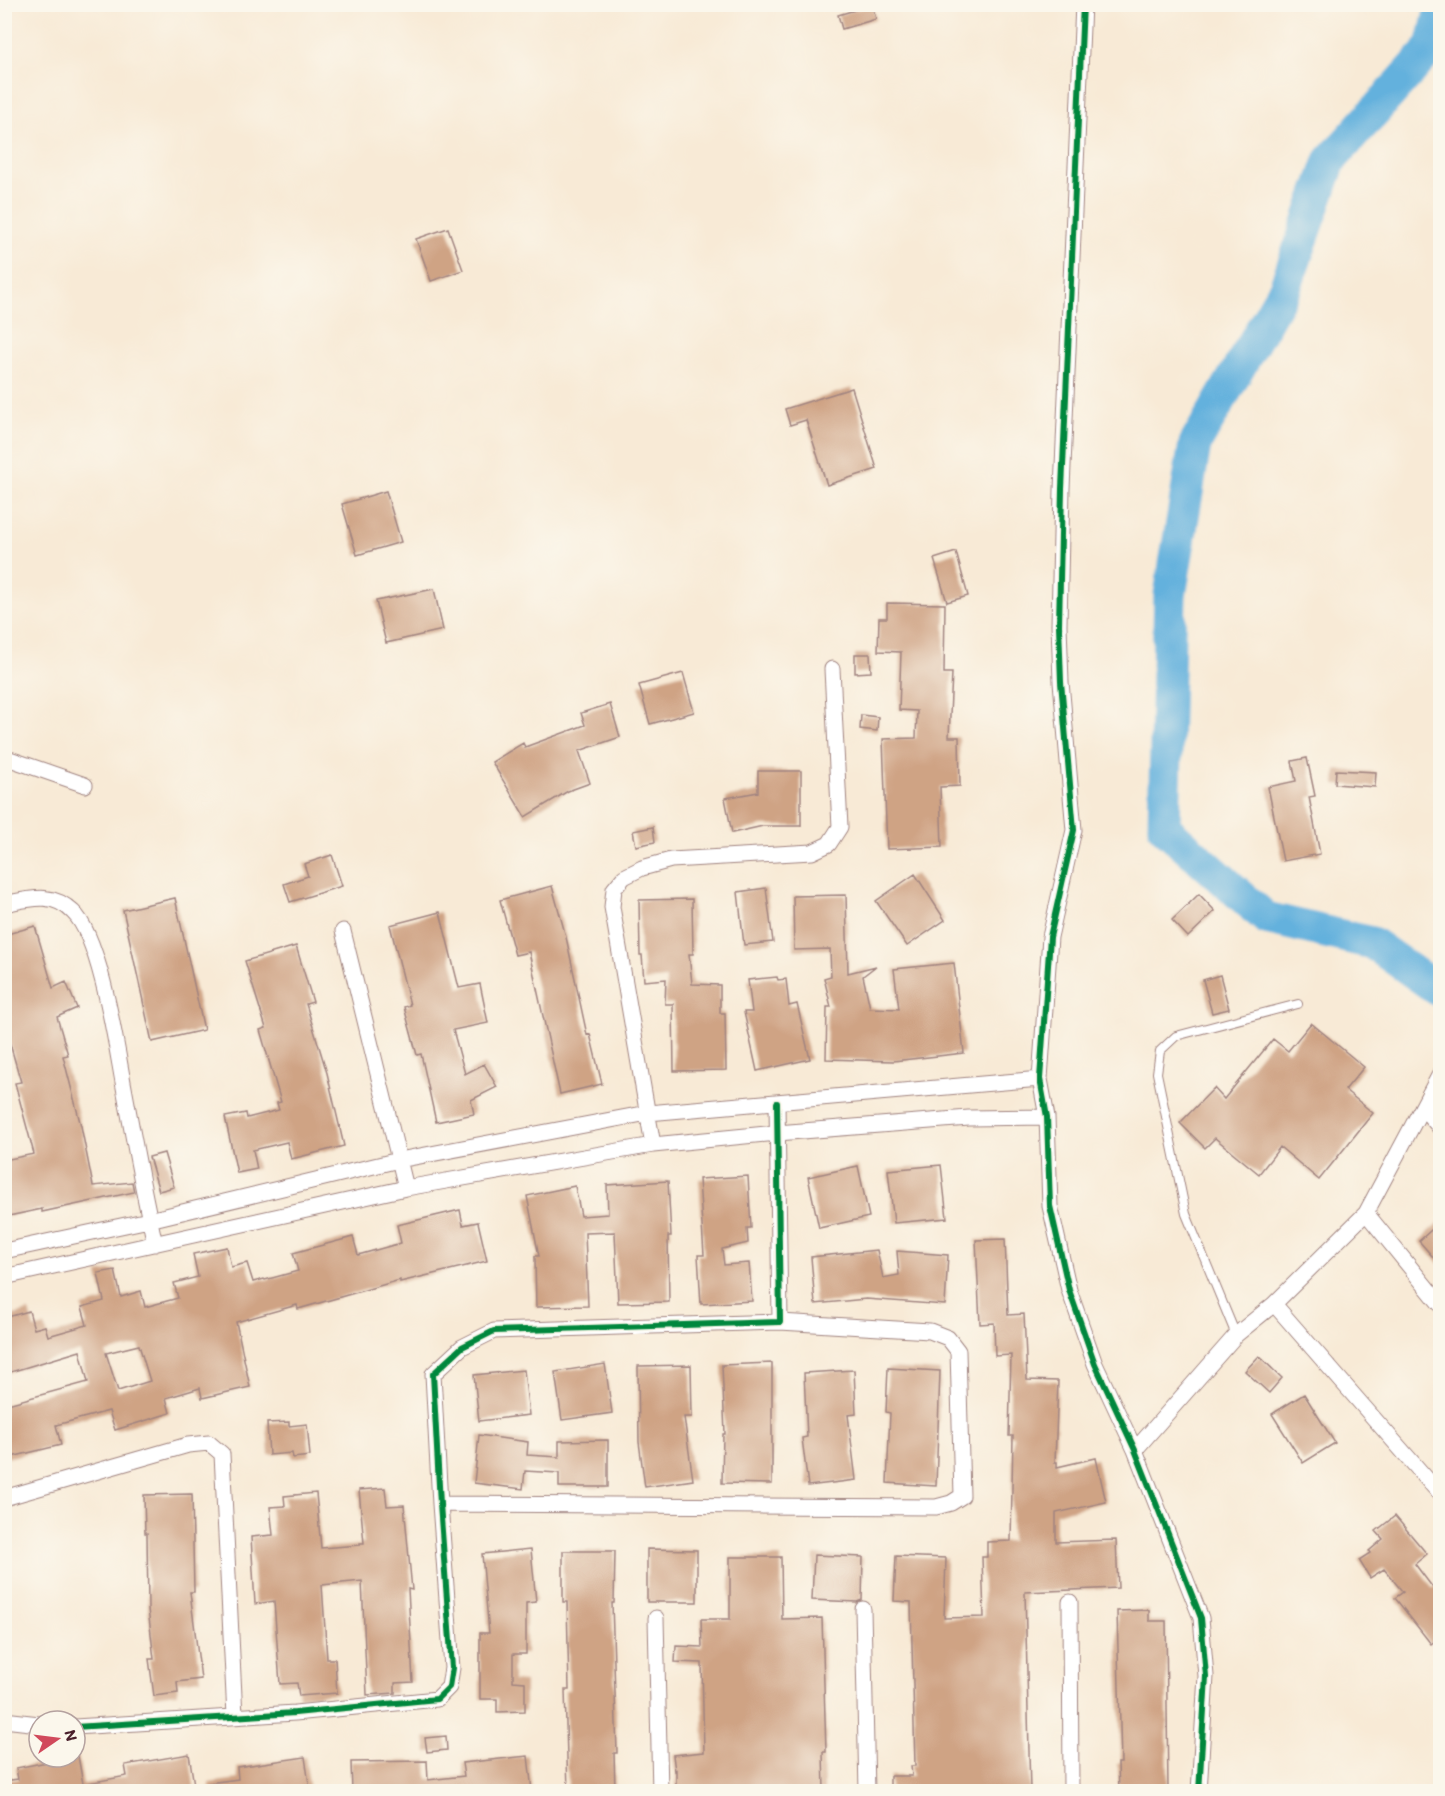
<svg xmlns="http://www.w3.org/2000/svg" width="1445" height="1796" font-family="Itim,sans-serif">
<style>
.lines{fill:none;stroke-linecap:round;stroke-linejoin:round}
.river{stroke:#63b1dd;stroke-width:33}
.building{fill:#cfa384;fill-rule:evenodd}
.lane-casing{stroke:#a18480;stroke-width:10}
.street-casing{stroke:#a18480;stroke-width:17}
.lane{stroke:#fff;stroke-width:8}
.street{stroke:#fff;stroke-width:15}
.cycleway-casing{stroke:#fbf7ec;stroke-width:10}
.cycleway{stroke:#00873e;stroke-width:6}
</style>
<rect width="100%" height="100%" fill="#fbf7ec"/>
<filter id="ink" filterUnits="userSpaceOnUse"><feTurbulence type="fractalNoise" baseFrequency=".0167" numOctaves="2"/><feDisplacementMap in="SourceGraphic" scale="12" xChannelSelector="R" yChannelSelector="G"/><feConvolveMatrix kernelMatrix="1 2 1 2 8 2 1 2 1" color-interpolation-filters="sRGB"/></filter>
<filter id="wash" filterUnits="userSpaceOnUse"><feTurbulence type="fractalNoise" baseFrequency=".008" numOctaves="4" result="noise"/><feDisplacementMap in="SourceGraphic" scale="24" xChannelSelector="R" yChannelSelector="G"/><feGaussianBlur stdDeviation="1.35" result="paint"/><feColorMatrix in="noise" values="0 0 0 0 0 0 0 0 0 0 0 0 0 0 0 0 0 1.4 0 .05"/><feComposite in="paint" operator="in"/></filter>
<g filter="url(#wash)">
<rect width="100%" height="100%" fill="#f8ead6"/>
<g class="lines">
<path class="river" d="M 1440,13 L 1432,47 L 1330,161 L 1285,288 L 1195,444 L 1170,595 L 1164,827 L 1266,918 L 1372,943 L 1440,991"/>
</g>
<g id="blocks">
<path class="building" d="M 872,5 L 876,19 L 842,29 L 838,15 Z
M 448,228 L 463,270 L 431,281 L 416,239 Z
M 852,388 L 877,469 L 827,485 L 806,420 L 790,425 L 785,409 Z
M 386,491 L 401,542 L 357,555 L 342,504 Z
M 956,552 L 968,596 L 947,602 L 934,559 Z
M 434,589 L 443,630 L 386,643 L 376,601 Z
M 887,603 L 945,604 L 944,673 L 952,673 L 949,737 L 959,737 L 960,786 L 940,787 L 942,847 L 887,849 L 883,739 L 916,738 L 917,711 L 899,710 L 901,652 L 878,651 L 879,618 L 887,618 Z
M 855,654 L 870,654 L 871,672 L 855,673 Z
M 683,673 L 694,712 L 650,724 L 639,685 Z
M 610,704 L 620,737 L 579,751 L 590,783 L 568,791 L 525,817 L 492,762 L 523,743 L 525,747 L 585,725 L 581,713 Z
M 861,715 L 878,717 L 877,731 L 860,729 Z
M 1307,758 L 1315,796 L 1309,797 L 1320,854 L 1283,861 L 1268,787 L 1296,781 L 1292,761 Z
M 1336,770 L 1376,772 L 1375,787 L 1335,784 Z
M 758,771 L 801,771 L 801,826 L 763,826 L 732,833 L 725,798 L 758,792 Z
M 653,827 L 655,842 L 636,846 L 633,831 Z
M 332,855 L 342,886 L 290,902 L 284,884 L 308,876 L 304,864 Z
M 915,874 L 945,920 L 907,946 L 876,901 Z
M 552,886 L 566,937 L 587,1035 L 590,1034 L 602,1084 L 560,1094 L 529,952 L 515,955 L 500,900 Z
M 766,888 L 773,942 L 744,945 L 738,892 Z
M 1199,894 L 1215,911 L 1188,937 L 1172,920 Z
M 846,895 L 848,973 L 876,966 L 863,976 L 870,1008 L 899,1009 L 894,969 L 954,963 L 964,1053 L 893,1061 L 826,1059 L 827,1007 L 831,1007 L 824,978 L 831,976 L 830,949 L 794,950 L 793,896 Z
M 175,898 L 204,1030 L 152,1042 L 123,910 Z
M 692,899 L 693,954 L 689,954 L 692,984 L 720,985 L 720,1013 L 725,1013 L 726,1070 L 674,1071 L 673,1004 L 665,1004 L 666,979 L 644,981 L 642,955 L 640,955 L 639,900 Z
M 440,912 L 459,988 L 480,984 L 488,1023 L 453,1030 L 465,1074 L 484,1064 L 497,1087 L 471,1100 L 474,1114 L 436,1122 L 421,1054 L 417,1055 L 404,1007 L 410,1005 L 390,925 Z
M 35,926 L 53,988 L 66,982 L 77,1008 L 57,1017 L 68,1055 L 63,1056 L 81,1126 L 93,1186 L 132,1182 L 134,1192 L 42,1212 L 42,1209 L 4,1217 L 4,1160 L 34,1154 L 15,1083 L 21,1082 L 4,1023 L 4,935 Z
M 296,946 L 313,1002 L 306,1004 L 327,1073 L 344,1146 L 291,1159 L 287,1142 L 253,1150 L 257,1169 L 237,1173 L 225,1117 L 246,1113 L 247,1118 L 279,1110 L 277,1103 L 281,1102 L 260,1030 L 266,1028 L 245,961 Z
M 1220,975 L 1229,1009 L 1212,1013 L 1203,980 Z
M 777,977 L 778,980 L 786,979 L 789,1006 L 797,1004 L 810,1059 L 757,1071 L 744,1012 L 752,1012 L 748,980 Z
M 1311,1023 L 1364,1067 L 1345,1090 L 1373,1113 L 1319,1180 L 1280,1147 L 1259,1174 L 1215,1138 L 1205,1148 L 1180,1123 L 1214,1088 L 1224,1099 L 1273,1039 L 1288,1051 Z
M 164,1153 L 174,1187 L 159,1191 L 149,1157 Z
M 941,1165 L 947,1218 L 894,1223 L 888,1170 Z
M 858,1166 L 869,1217 L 819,1228 L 808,1177 Z
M 748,1176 L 751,1228 L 747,1228 L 748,1243 L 722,1249 L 724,1265 L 749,1263 L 752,1301 L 701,1304 L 698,1255 L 704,1255 L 699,1179 Z
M 668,1181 L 671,1236 L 668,1236 L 669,1302 L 618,1303 L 615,1232 L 585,1233 L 588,1306 L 536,1307 L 535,1256 L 539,1256 L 527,1196 L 575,1186 L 581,1216 L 608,1214 L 607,1185 Z
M 460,1210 L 463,1225 L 478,1222 L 487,1261 L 400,1282 L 400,1280 L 298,1309 L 297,1305 L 236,1322 L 250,1387 L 202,1398 L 200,1388 L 166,1398 L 170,1413 L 115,1430 L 109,1411 L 56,1425 L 61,1445 L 7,1458 L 4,1447 L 4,1405 L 88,1382 L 80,1351 L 4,1374 L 4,1318 L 29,1311 L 34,1329 L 45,1326 L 48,1336 L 87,1325 L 82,1307 L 104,1301 L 98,1273 L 115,1270 L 121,1297 L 141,1291 L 145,1307 L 178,1298 L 174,1283 L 198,1277 L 193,1254 L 227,1247 L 231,1267 L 247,1263 L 253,1282 L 264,1279 L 265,1280 L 298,1271 L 293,1253 L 353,1237 L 358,1255 L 401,1243 L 397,1225 ZM 139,1345 L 150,1381 L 118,1391 L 106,1353 Z
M 1440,1222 L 1440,1265 L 1419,1241 Z
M 1005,1239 L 1008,1315 L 1024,1314 L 1027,1380 L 1058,1381 L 1055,1462 L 1057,1462 L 1057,1467 L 1096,1458 L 1106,1502 L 1056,1513 L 1056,1542 L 1116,1540 L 1118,1588 L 1025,1592 L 1030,1791 L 890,1791 L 890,1776 L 912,1776 L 911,1766 L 915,1766 L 911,1602 L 894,1601 L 896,1556 L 946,1558 L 944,1618 L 984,1617 L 982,1557 L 987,1557 L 987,1542 L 1011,1541 L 1013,1436 L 1009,1436 L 1011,1355 L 995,1356 L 994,1323 L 980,1324 L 976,1240 Z
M 877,1250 L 883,1278 L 899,1275 L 897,1251 L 948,1255 L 945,1305 L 866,1299 L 815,1304 L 811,1257 Z
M 1259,1356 L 1282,1378 L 1269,1393 L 1245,1371 Z
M 772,1363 L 772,1484 L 722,1483 L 723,1434 L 725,1434 L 722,1365 Z
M 605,1364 L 612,1413 L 562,1420 L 555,1372 Z
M 691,1365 L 692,1417 L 684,1417 L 693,1480 L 645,1487 L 639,1442 L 638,1366 Z
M 888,1368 L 940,1371 L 936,1486 L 887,1483 L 890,1413 L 886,1412 Z
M 524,1370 L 529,1415 L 479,1421 L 474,1375 Z
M 854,1370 L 856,1414 L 848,1415 L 856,1480 L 808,1486 L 802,1438 L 807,1437 L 804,1373 Z
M 1304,1394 L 1335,1443 L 1303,1463 L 1272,1414 Z
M 289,1422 L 289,1426 L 307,1424 L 310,1456 L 293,1458 L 292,1453 L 269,1455 L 267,1423 Z
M 479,1435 L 528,1442 L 527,1455 L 559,1457 L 559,1441 L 608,1440 L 608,1487 L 559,1487 L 559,1473 L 525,1471 L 523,1489 L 474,1483 Z
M 385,1488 L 387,1506 L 404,1505 L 412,1590 L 408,1589 L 413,1682 L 395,1683 L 395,1693 L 367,1695 L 362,1581 L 322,1585 L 327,1659 L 335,1659 L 337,1693 L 299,1696 L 297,1683 L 280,1684 L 274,1601 L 255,1604 L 251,1537 L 273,1535 L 270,1507 L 285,1506 L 284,1496 L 316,1493 L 321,1548 L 360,1545 L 360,1543 L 364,1543 L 359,1490 Z
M 192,1494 L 194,1592 L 190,1592 L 201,1679 L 177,1682 L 178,1693 L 154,1696 L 149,1659 L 154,1659 L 148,1609 L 147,1533 L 145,1533 L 144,1495 Z
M 1395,1516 L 1427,1554 L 1415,1564 L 1433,1588 L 1440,1583 L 1440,1637 L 1431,1644 L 1395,1598 L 1403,1592 L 1384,1569 L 1370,1578 L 1359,1560 L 1370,1553 L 1369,1551 L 1383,1539 L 1376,1531 Z
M 531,1549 L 536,1602 L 526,1603 L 526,1654 L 513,1654 L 513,1681 L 525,1682 L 525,1711 L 497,1712 L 497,1699 L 480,1699 L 480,1633 L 489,1633 L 482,1554 Z
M 647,1549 L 697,1550 L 697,1602 L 647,1602 Z
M 563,1551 L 615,1551 L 614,1603 L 612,1603 L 617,1753 L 614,1753 L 615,1791 L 568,1791 L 565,1690 L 569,1690 L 567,1602 L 563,1602 Z
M 814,1555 L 863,1557 L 862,1600 L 857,1602 L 812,1600 Z
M 730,1557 L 781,1557 L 782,1619 L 822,1618 L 826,1752 L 823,1752 L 824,1791 L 676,1791 L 676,1770 L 675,1771 L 673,1755 L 704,1752 L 702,1663 L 675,1662 L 676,1646 L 702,1647 L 701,1619 L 730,1619 Z
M 1149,1610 L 1149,1621 L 1166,1621 L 1168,1791 L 1119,1791 L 1118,1763 L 1121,1763 L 1117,1611 Z
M 446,1736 L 447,1750 L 427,1752 L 425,1738 Z
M 189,1754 L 195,1791 L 4,1791 L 4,1781 L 18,1779 L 16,1768 L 78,1756 L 83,1784 L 127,1776 L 125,1765 Z
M 528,1756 L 532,1791 L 352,1791 L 351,1762 L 427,1761 L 428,1780 L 464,1776 L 462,1763 Z
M 305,1757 L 310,1791 L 210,1791 L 209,1783 L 238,1779 L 237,1767 Z"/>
</g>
</g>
<g filter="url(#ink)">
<use href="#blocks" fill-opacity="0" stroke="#a18480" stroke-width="1.5"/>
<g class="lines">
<defs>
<path id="lane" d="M 1236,1335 L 1186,1214 L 1157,1073 L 1160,1051 L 1176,1036 L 1298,1004"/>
<path id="street" d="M 1083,4 L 1062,489 L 1059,625 L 1061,682 L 1074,830 L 1050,937 L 1040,1079 L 1047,1117 L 1050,1206 L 1069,1290 L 1095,1364 L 1135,1450 L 1201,1618 L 1206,1676 L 1199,1792
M 4,757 L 85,785
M 4,904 C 30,899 52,891 73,912 C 100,937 116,1044 123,1082 C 133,1136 143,1191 155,1244
M 343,931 L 406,1188
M 1423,1108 L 1440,1128
M 653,1145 L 612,907 L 614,889 L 624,877 L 642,868 L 671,860 L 812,852 L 829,844 L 840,827 L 832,669
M 1366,1213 L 1440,1304
M 4,1251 L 149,1220 L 399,1160 L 648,1113 L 1040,1079
M 4,1277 L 406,1188 L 653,1145 L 777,1133 L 969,1118 L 1047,1117
M 1274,1304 L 1440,1494
M 1135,1450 L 1236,1335 L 1274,1304 L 1366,1213 L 1440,1074
M 4,1498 L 188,1445 L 209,1443 L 222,1454 L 235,1716
M 440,1504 L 936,1507 L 951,1503 L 962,1496 L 958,1351 L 948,1338 L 930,1331 L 780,1322
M 1070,1602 L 1071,1792
M 863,1609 L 867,1792
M 656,1618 L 660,1792
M 4,1720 L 39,1724
M 75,1727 L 295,1713 L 437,1699 L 449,1687 L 452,1668 L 440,1504 L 433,1374 L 462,1347 L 494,1331 L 780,1322 L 777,1103"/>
</defs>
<use href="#lane" class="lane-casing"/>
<use href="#street" class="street-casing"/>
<use href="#lane" class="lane"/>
<use href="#street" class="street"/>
<defs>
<path id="cycleway" d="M 1083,4 L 1062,489 L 1059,625 L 1061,682 L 1074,830 L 1050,937 L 1040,1079 L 1047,1117 L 1050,1206 L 1069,1290 L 1095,1364 L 1135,1450 L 1201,1618 L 1206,1676 L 1199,1792
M 75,1727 L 295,1713 L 437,1699 L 449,1687 L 452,1668 L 440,1504 L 433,1374 L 462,1347 L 494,1331 L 780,1322 L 777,1103"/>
</defs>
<use href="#cycleway" class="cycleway-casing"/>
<use href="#cycleway" class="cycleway"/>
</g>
</g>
<rect width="1445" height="1796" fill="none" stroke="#fbf7ec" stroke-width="24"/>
<g transform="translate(57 1739) rotate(76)"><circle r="28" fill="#fbf7ec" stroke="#b4a19f" stroke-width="1.5"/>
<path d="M0-4.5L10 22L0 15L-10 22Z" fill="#d1495b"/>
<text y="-9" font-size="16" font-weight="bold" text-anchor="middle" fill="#4a1f2b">N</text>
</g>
</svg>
